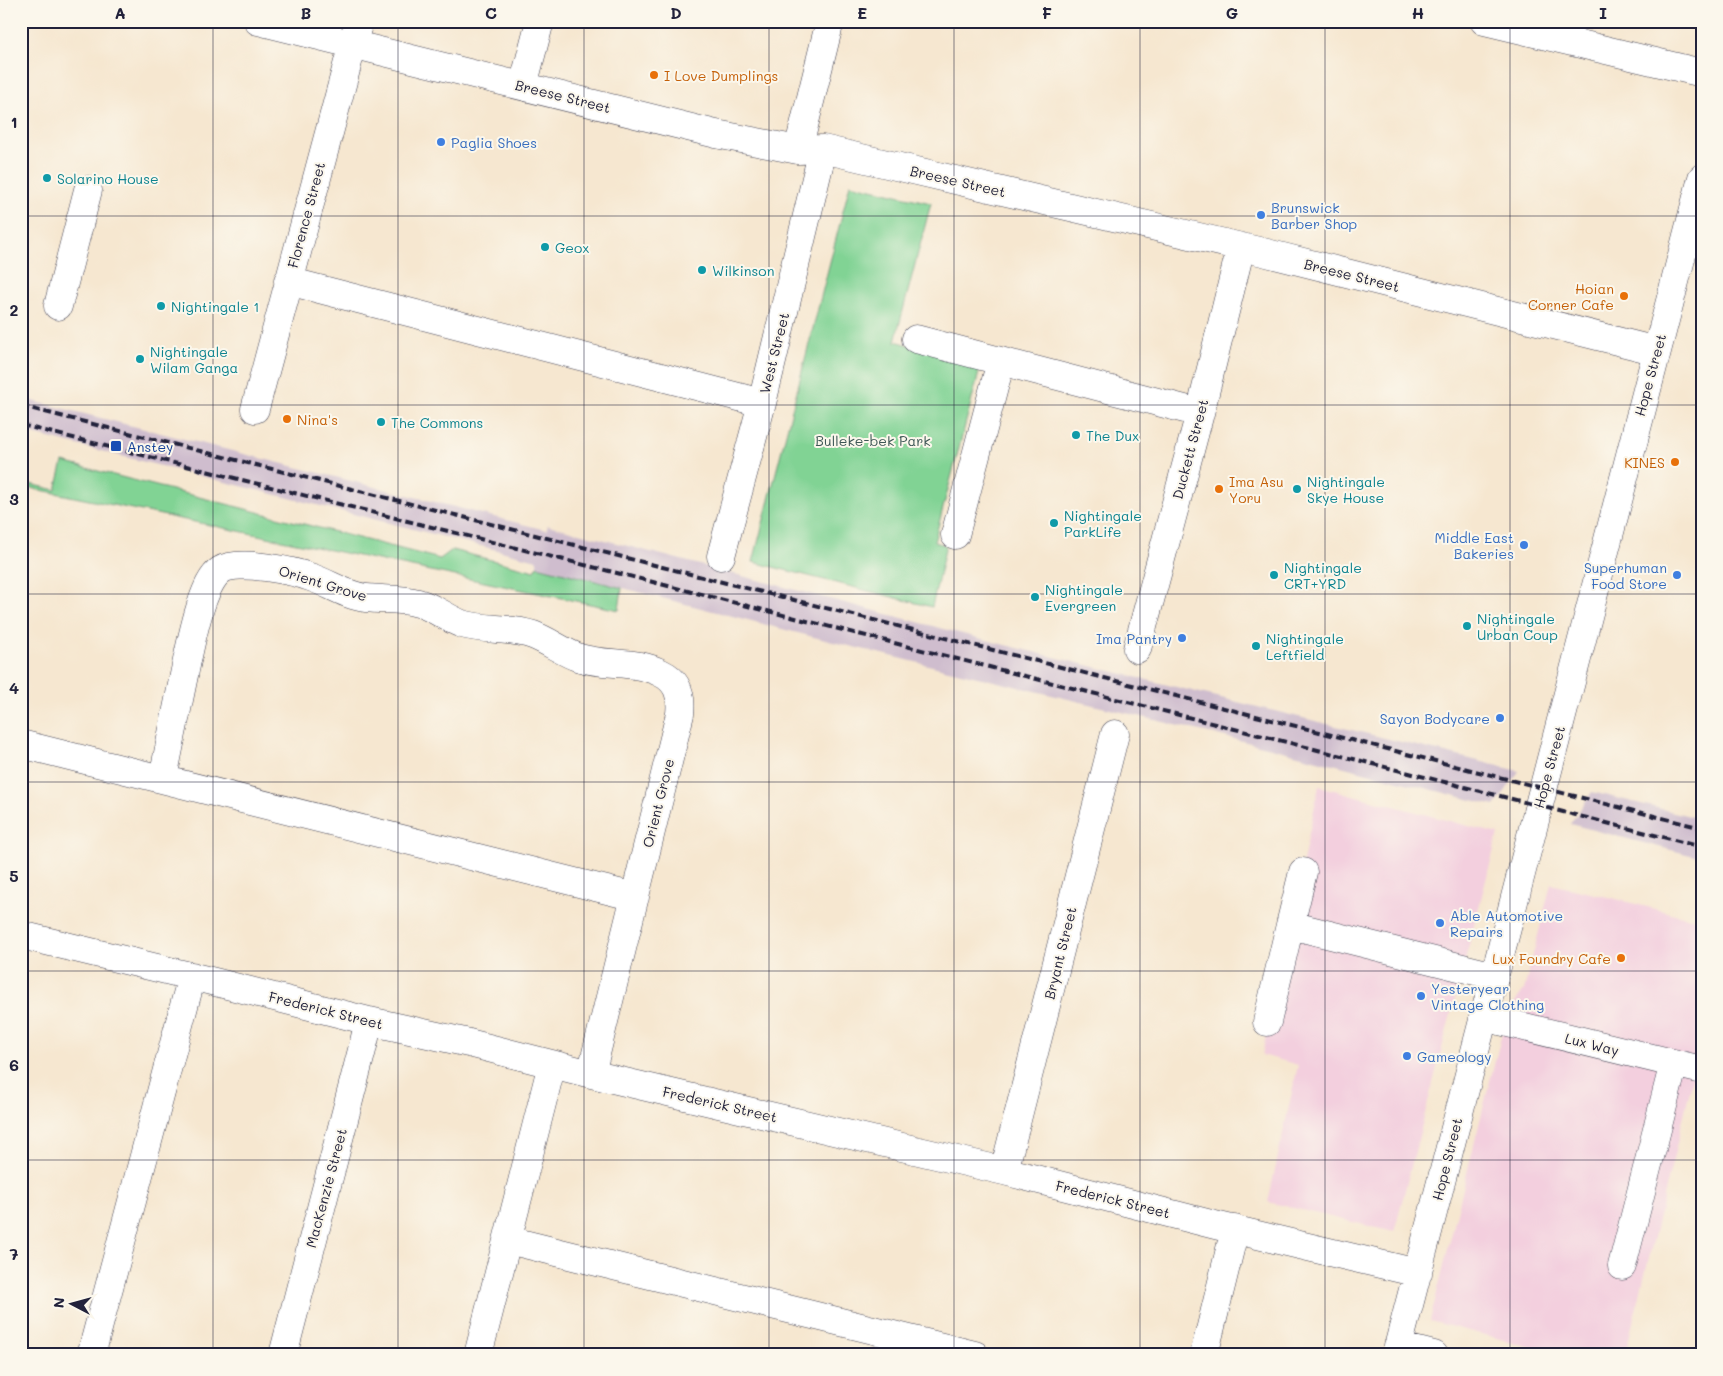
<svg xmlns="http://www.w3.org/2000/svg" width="1723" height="1376" font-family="Mali,sans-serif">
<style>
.built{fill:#f3cfde}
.industrial{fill:#cfbdce}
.green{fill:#81d394;stroke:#527a68}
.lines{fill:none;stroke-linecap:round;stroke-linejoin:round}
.minor-casing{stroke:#424051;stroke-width:29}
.minor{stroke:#fff;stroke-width:28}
.rail{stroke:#22223b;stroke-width:4;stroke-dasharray:8 4;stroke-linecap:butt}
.grid{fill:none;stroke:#22223b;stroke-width:1;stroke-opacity:0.55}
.food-dot{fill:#e8710a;stroke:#fbf7ec;stroke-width:2}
.shop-dot{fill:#3f7fe0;stroke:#fbf7ec;stroke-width:2}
.culture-dot{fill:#0f9aa8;stroke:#fbf7ec;stroke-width:2}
.transit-dot{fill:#1a4fb4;stroke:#fbf7ec;stroke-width:2}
.labels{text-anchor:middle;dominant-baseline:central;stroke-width:4;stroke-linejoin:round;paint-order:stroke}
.food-label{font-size:14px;fill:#c56008;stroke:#fbf7ec;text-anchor:start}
.street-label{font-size:14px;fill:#22223b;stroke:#fbf7ec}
.shop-label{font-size:14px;fill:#366cbe;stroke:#fbf7ec;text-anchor:start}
.culture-label{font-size:14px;fill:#0d838f;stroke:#fbf7ec;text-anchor:start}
.park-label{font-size:14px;fill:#3e5756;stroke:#fbf7ec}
.transit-label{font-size:14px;fill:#164399;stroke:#fbf7ec;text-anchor:start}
.neatline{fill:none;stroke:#22223b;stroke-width:2}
.grid-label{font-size:16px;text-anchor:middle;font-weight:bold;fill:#22223b}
</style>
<rect width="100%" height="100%" fill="#fbf7ec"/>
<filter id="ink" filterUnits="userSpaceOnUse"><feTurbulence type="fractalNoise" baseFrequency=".02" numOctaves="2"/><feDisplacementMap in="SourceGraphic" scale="10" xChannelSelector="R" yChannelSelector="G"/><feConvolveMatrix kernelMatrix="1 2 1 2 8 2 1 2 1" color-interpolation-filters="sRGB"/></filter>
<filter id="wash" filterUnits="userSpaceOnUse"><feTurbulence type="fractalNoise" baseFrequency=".0096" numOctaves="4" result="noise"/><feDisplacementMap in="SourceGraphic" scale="20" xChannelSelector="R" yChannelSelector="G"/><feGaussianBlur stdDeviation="1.12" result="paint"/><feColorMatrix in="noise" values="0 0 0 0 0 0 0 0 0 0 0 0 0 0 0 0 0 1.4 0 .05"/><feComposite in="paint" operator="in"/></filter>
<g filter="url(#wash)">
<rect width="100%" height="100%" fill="#f6e7d0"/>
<path class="built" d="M 1319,786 L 1498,834 L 1394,1232 L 1268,1202 L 1298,1065 L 1262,1055 Z
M 1551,884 L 1612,898 L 1702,921 L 1702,1076 L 1694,1074 L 1625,1355 L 1562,1355 L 1430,1321 L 1507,1013 L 1524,990 Z"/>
<path class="industrial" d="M 21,398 L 546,530 L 548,525 L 1005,645 L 1519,771 L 1495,806 L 1271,748 L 837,643 L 537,566 L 537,560 L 21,431 Z
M 1592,792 L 1702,819 L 1702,858 L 1570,824 Z"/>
<path class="green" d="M 850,184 L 931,203 L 895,341 L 981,365 L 934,542 L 946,545 L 932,607 L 753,562 Z
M 63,462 L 440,559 L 452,550 L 535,571 L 537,566 L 622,588 L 619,610 L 31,488 L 21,482 L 56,490 Z"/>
</g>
<g filter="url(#ink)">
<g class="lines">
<defs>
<path id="minor" d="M 258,21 L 716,134 L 798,150 L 823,149 L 1263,252 L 1657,351
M 1484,21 L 1702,73
M 523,86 L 540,21
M 798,150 L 830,21
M 288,281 L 762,403
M 58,306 L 88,190
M 916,339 L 1200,413
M 255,409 L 359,21
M 955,535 L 1001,361
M 721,556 L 762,403 L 823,149
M 1137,649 L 1200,413 L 1241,247
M 21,744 L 635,897
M 163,778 C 170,744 177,710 184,675 C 189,651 194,625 202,602 C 206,591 211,577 221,570 C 238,559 294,571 313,578 C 330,584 347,596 366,598 C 383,600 401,598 418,603 C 434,607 446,618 462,624 C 485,631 511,627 533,635 C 549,641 564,653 580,658 C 607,666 636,660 661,673 C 678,681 682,696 680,714 L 591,1074
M 1290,925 L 1303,872
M 21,935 L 211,981 L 369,1021 L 469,1043 L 591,1074 L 1004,1171 L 1215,1225 L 1418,1273
M 1483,1017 L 1702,1070
M 1267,1022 L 1290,925 L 1495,976
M 1004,1171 L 1115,734
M 508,1240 L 975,1355
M 1622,1266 L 1674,1063
M 1398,1346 L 1434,1355
M 91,1355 L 192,976
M 283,1355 L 362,1050 L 369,1021
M 478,1355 L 552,1064
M 1204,1355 L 1235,1229
M 1396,1355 L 1702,178"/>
</defs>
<use href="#minor" class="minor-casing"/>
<use href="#minor" class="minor"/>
<path class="rail" d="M 21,406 L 1702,828
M 21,425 L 617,573 L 1702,847"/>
</g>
</g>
<path class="grid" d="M 213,21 L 213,1355M 398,21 L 398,1355M 584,21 L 584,1355M 769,21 L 769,1355M 954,21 L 954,1355M 1140,21 L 1140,1355M 1325,21 L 1325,1355M 1510,21 L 1510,1355M 21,216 L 1702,216M 21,405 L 1702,405M 21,594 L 1702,594M 21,782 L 1702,782M 21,971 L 1702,971M 21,1160 L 1702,1160"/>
<g class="food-dot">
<circle cx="654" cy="75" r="5"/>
<circle cx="1624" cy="296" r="5"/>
<circle cx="287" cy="419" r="5"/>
<circle cx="1675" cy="462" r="5"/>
<circle cx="1219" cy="489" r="5"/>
<circle cx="1621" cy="958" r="5"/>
</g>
<g class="shop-dot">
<circle cx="441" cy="142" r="5"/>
<circle cx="1261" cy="215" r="5"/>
<circle cx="1524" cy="545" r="5"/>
<circle cx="1677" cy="575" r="5"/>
<circle cx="1182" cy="638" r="5"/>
<circle cx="1500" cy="718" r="5"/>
<circle cx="1440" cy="923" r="5"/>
<circle cx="1421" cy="996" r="5"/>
<circle cx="1407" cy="1056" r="5"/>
</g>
<g class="culture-dot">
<circle cx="47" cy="178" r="5"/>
<circle cx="545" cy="247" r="5"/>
<circle cx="702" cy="270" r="5"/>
<circle cx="161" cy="306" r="5"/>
<circle cx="140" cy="359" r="5"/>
<circle cx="381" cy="422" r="5"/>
<circle cx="1076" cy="435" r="5"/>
<circle cx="1297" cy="489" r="5"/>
<circle cx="1054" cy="523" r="5"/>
<circle cx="1274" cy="575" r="5"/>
<circle cx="1035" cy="597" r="5"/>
<circle cx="1467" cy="626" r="5"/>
<circle cx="1256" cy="646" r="5"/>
</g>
<rect class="transit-dot" x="110" y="440" width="12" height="12" rx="2.5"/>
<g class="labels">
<g class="food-label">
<text x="664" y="75">I Love Dumplings</text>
<text x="1614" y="288" text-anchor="end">Hoian<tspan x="1614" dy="16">Corner Cafe</tspan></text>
<text x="297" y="419">Nina's</text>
<text x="1665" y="462" text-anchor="end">KINES</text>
<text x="1229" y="481">Ima Asu<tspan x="1229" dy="16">Yoru</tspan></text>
<text x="1611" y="958" text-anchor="end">Lux Foundry Cafe</text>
</g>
<g class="street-label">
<text transform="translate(563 96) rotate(14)">Breese Street</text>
<text transform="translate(958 181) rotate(13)">Breese Street</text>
<text transform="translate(306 215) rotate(-75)">Florence Street</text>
<text transform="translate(1352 275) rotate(14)">Breese Street</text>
<text transform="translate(774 353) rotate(-76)">West Street</text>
<text transform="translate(1650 375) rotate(-75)">Hope Street</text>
<text transform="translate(1190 449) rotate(-75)">Duckett Street</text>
<text transform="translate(323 583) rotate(17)">Orient Grove</text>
<text transform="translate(1549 767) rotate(-75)">Hope Street</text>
<text transform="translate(658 803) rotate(-76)">Orient Grove</text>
<text transform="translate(1060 953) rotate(-76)">Bryant Street</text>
<text transform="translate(326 1010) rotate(14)">Frederick Street</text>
<text transform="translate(1592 1044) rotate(14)">Lux Way</text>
<text transform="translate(720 1104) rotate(13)">Frederick Street</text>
<text transform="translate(1447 1159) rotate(-76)">Hope Street</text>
<text transform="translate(326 1188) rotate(-75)">MacKenzie Street</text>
<text transform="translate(1113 1199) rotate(14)">Frederick Street</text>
</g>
<g class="shop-label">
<text x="451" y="142">Paglia Shoes</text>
<text x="1271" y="207">Brunswick<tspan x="1271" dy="16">Barber Shop</tspan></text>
<text x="1514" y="537" text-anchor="end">Middle East<tspan x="1514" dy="16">Bakeries</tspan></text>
<text x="1667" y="567" text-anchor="end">Superhuman<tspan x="1667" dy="16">Food Store</tspan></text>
<text x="1172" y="638" text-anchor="end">Ima Pantry</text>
<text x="1490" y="718" text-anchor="end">Sayon Bodycare</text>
<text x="1450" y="915">Able Automotive<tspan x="1450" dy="16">Repairs</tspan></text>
<text x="1431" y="988">Yesteryear<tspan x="1431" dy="16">Vintage Clothing</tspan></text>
<text x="1417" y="1056">Gameology</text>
</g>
<g class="culture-label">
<text x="57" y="178">Solarino House</text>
<text x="555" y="247">Geox</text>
<text x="712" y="270">Wilkinson</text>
<text x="171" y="306">Nightingale 1</text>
<text x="150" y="351">Nightingale<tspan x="150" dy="16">Wilam Ganga</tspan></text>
<text x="391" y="422">The Commons</text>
<text x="1086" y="435">The Dux</text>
<text x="1307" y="481">Nightingale<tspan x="1307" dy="16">Skye House</tspan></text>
<text x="1064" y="515">Nightingale<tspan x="1064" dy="16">ParkLife</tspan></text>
<text x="1284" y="567">Nightingale<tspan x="1284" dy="16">CRT+YRD</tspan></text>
<text x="1045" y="589">Nightingale<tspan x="1045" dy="16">Evergreen</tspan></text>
<text x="1477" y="618">Nightingale<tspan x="1477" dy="16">Urban Coup</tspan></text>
<text x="1266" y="638">Nightingale<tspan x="1266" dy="16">Leftfield</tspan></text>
</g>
<g class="park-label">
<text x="873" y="440">Bulleke-bek Park</text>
</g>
<g class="transit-label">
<text x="127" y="446">Anstey</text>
</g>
</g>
<rect width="1723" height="1376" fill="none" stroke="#fbf7ec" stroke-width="55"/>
<g transform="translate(72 1304) rotate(276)" stroke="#fbf7ec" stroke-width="4" paint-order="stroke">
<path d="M0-4L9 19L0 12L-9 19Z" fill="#22223b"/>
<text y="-8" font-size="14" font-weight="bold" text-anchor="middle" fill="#22223b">N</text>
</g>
<rect x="28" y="28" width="1668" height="1320" class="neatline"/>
<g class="grid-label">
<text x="120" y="19">A</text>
<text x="306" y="19">B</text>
<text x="491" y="19">C</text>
<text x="676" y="19">D</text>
<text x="862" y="19">E</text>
<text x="1047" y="19">F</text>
<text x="1232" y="19">G</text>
<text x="1418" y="19">H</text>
<text x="1603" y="19">I</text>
<text x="14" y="128">1</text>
<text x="14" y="316">2</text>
<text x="14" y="505">3</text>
<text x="14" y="694">4</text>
<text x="14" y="882">5</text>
<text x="14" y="1071">6</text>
<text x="14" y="1260">7</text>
</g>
</svg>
